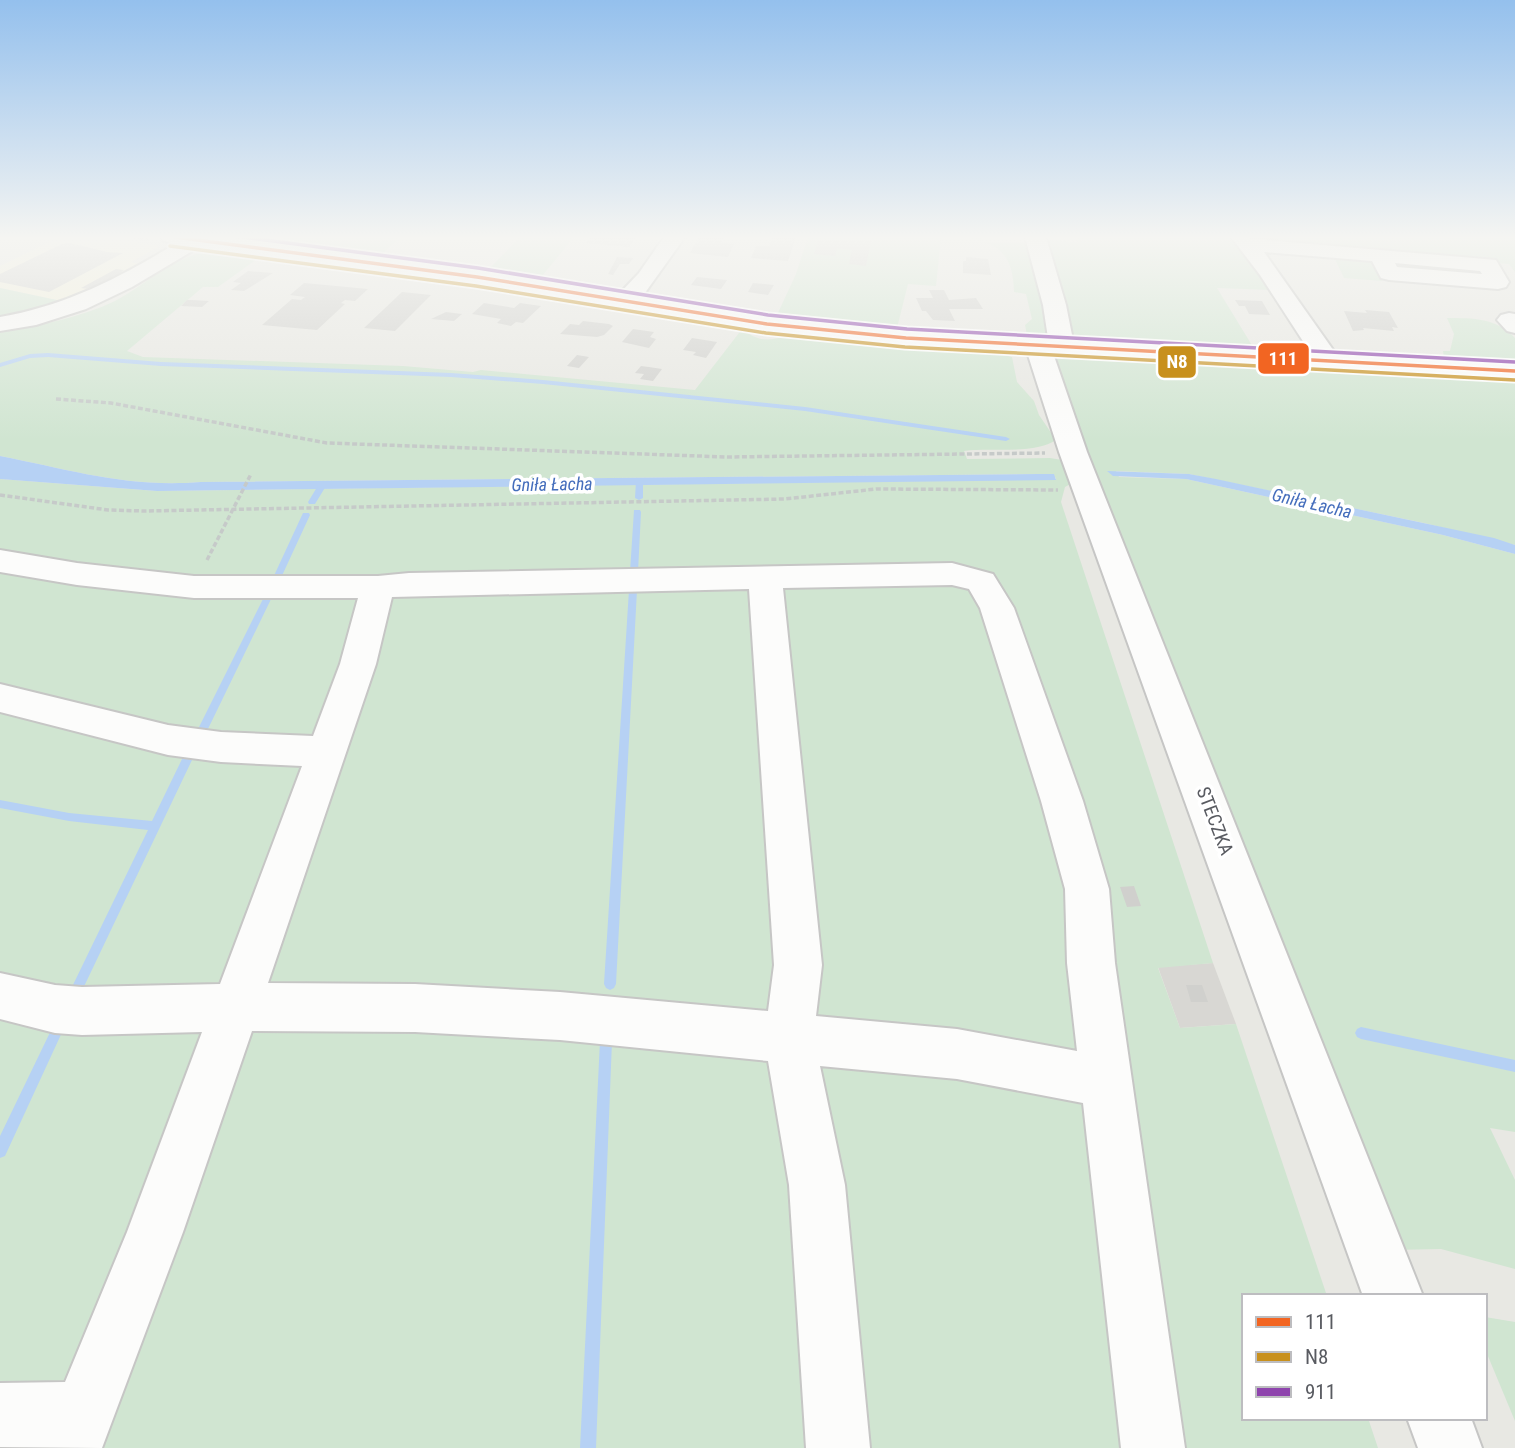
<svg xmlns="http://www.w3.org/2000/svg" width="1515" height="1448" font-family="'Roboto Condensed',sans-serif">
<style>
.commercial{fill:#f3f1db}
.industrial{fill:#d8d7d3}
.green{fill:#d0e5d1}
.water{fill:#b6d1f4}
.lines{fill:none;stroke-linecap:round;stroke-linejoin:round}
.stream{fill:#b6d1f4;fill-rule:evenodd}
.building{fill:#d0d0cd}
.minor-casing{stroke:#c6c6c5;stroke-width:4}
.path-far1{stroke:#c6cac9;stroke-width:2.5;stroke-dasharray:4.5 2;stroke-linecap:butt}
.path{stroke:#c6cac9;stroke-width:3.5;stroke-dasharray:5 2.5;stroke-linecap:butt}
.minor{fill:#fcfcfb;fill-rule:evenodd}
.bus-1-casing{stroke:#fff;stroke-width:7}
.bus-2-casing{stroke:#fff;stroke-width:7}
.bus-3-casing{stroke:#fff;stroke-width:7}
.bus-1{stroke:#f26522;stroke-width:3.5}
.bus-2{stroke:#c8901d;stroke-width:3.5}
.bus-3{stroke:#8e44ad;stroke-width:3.5}
.labels{text-anchor:middle;dominant-baseline:central;stroke-width:7;stroke-linejoin:round;paint-order:stroke}
.far-water-label{font-size:18px;font-style:italic;fill:#456ebc;stroke:#fff}
.street-label{font-size:19px;fill:#595b61;stroke:#fff}
.line-badge{stroke:#fff;stroke-width:2.5}
.badge-label{font-size:19px;text-anchor:middle;font-weight:bold;fill:#fff}
</style>
<rect width="100%" height="100%" fill="#e8e8e3"/>
<path class="commercial" d="M 60,237 L 109,237 L 160,246 L 131,262 L 138,264 L 99,290 L 66,302 L 0,288 L 0,266 Z"/>
<path class="industrial" d="M 1213,963 L 1236,1024 L 1180,1028 L 1158,967 Z"/>
<path class="green" d="M 277,237 L 400,237 L 384,252 L 274,240 Z
M 520,237 L 574,237 L 542,276 L 490,268 Z
M 808,237 L 941,237 L 936,286 L 908,284 L 897,328 L 777,315 L 796,274 Z
M 966,237 L 981,237 L 983,242 L 1043,244 L 1043,240 L 1077,242 L 1076,237 L 1515,237 L 1515,272 L 1509,264 L 1230,238 L 1271,290 L 1217,288 L 1253,347 L 1027,335 L 1025,325 L 1032,319 L 1026,294 L 1014,292 C 1013,257 1002,244 966,237 Z
M 215,251 L 260,257 L 218,287 L 203,287 L 127,351 L 143,357 L 403,366 L 473,372 L 481,370 L 695,390 L 742,329 C 758,342 771,342 790,334 L 984,351 L 1012,357 L 1017,382 L 1034,401 L 1039,415 L 1056,440 C 1034,455 989,447 964,451 L 967,459 L 1050,458 L 1062,460 L 1074,482 L 1065,487 L 1061,502 L 1213,963 L 1158,968 L 1180,1028 L 1236,1024 L 1327,1296 L 1244,1296 L 1244,1418 L 1368,1418 L 1378,1448 L 0,1448 L 0,479 L 157,491 L 1056,479 L 1055,477 L 1038,474 L 201,482 C 127,488 72,470 0,456 L 0,333 C 38,325 80,318 115,301 C 149,283 174,254 215,251 Z
M 1334,257 L 1374,260 L 1382,281 L 1344,278 Z
M 0,288 L 66,302 L 0,318 Z
M 1447,318 C 1473,318 1497,318 1515,338 L 1515,365 L 1448,361 L 1444,357 L 1443,351 L 1450,351 L 1454,334 Z
M 1065,355 L 1515,380 L 1515,545 L 1424,523 L 1189,474 L 1116,471 L 1119,477 L 1186,479 L 1443,535 L 1515,554 L 1515,1132 L 1490,1128 L 1515,1180 L 1515,1269 L 1441,1249 L 1392,1250 L 1090,470 L 1055,364 L 1058,357 Z
M 1485,1317 L 1515,1322 L 1515,1421 L 1485,1349 Z"/>
<path class="water" d="M 0,456 C 72,470 127,488 201,482 L 1038,474 L 1054,474 L 1056,480 L 157,491 L 0,479 Z
M 1107,471 L 1189,474 L 1216,479 L 1494,538 L 1515,545 L 1515,554 L 1443,535 L 1186,479 L 1113,476 Z"/>
<g class="lines">
<path class="stream" d="M 48,353 L 161,362 L 451,373 L 543,380 L 805,407 L 1006,437 L 1010,439 L 1006,441 L 805,411 L 543,384 L 451,377 L 161,366 L 48,357 L 30,358 L 0,367 L 0,363 L 30,354 Z
M 636,481 L 642,481 L 643,483 L 643,498 L 639,500 L 635,498 Z
M 319,484 L 325,484 L 326,486 L 315,504 L 309,504 L 308,502 Z
M 634,510 L 640,510 L 641,512 L 638,572 L 634,575 L 630,572 Z
M 303,513 L 309,513 L 310,515 L 280,580 L 279,582 L 273,582 L 272,580 Z
M 633,587 L 637,590 L 616,984 L 614,988 L 610,990 L 606,988 L 604,984 L 629,590 Z
M 269,592 L 273,595 L 206,733 L 204,736 L 198,736 L 196,733 L 265,595 Z
M 187,756 L 191,757 L 192,760 L 79,997 L 75,999 L 71,997 L 69,993 L 71,989 L 148,830 L 69,821 L 0,808 L 0,800 L 69,813 L 152,821 L 183,757 Z
M 60,1018 L 64,1020 L 66,1024 L 64,1028 L 5,1156 L 0,1158 L 0,1136 L 56,1020 Z
M 1361,1027 L 1515,1060 L 1515,1072 L 1361,1039 L 1357,1037 L 1355,1033 L 1357,1029 Z
M 606,1035 L 610,1037 L 612,1041 L 596,1448 L 580,1448 L 600,1041 L 602,1037 Z"/>
</g>
<path class="building" d="M 591,237 L 627,237 L 635,238 L 629,247 L 586,243 Z
M 699,237 L 723,237 L 721,243 L 734,244 L 728,257 L 690,253 Z
M 772,237 L 796,237 L 788,261 L 751,258 L 756,246 L 769,246 Z
M 818,239 L 871,241 L 866,266 L 849,264 L 852,250 L 837,248 L 835,256 L 814,254 Z
M 70,243 L 107,252 L 123,253 L 49,292 L 0,282 L 0,274 L 62,244 Z
M 617,257 L 633,258 L 629,264 L 620,264 L 613,275 L 608,274 Z
M 966,257 L 988,259 L 991,275 L 963,273 L 963,261 L 966,261 Z
M 116,269 L 124,270 L 105,285 L 96,290 L 81,288 Z
M 248,271 L 273,273 L 244,291 L 231,290 L 241,283 L 233,282 Z
M 697,277 L 727,280 L 721,289 L 691,285 Z
M 304,283 L 368,289 L 355,301 L 345,300 L 341,303 L 345,304 L 317,330 L 262,325 L 292,299 L 301,300 L 305,297 L 290,295 Z
M 753,283 L 774,285 L 768,295 L 748,292 Z
M 929,290 L 944,290 L 949,300 L 976,298 L 983,309 L 949,309 L 955,321 L 933,320 L 926,311 L 922,311 L 916,298 L 933,298 Z
M 402,292 L 431,295 L 395,331 L 364,328 Z
M 187,300 L 192,300 L 209,301 L 202,307 L 181,306 Z
M 1235,300 L 1262,301 L 1270,315 L 1249,314 L 1245,306 L 1239,306 Z
M 484,303 L 514,308 L 520,303 L 541,306 L 523,323 L 516,322 L 511,326 L 497,323 L 501,319 L 472,314 Z
M 1365,310 L 1389,312 L 1398,328 L 1392,327 L 1394,331 L 1363,328 L 1364,330 L 1353,331 L 1344,311 L 1367,313 Z
M 446,312 L 462,314 L 454,321 L 431,319 Z
M 583,321 L 609,324 L 613,326 L 604,335 L 597,337 L 560,334 L 570,324 L 579,325 Z
M 633,329 L 654,332 L 650,337 L 656,339 L 649,348 L 622,342 Z
M 692,338 L 717,342 L 706,358 L 693,355 L 696,352 L 683,350 Z
M 577,355 L 589,357 L 579,368 L 567,366 Z
M 641,366 L 649,367 L 662,369 L 653,381 L 640,379 L 644,374 L 635,373 Z
M 1134,886 L 1141,906 L 1127,907 L 1120,887 Z
M 1186,985 L 1202,985 L 1208,1002 L 1191,1002 Z"/>
<g class="lines">
<defs>
<path id="minor" d="M 161,237 L 223,237 L 477,270 L 620,293 L 639,273 L 664,237 L 685,237 L 642,297 L 767,317 L 906,331 L 1048,338 L 1043,305 L 1025,237 L 1046,237 L 1066,305 L 1073,340 L 1310,352 L 1260,275 L 1231,237 L 1496,260 L 1509,282 L 1506,287 L 1498,289 L 1389,280 L 1381,278 L 1372,261 L 1264,252 L 1336,354 L 1515,363 L 1515,379 L 1053,353 L 1087,452 L 1423,1296 L 1363,1296 L 1059,452 L 1027,352 L 906,345 L 767,331 L 477,284 L 199,247 L 132,287 L 86,309 L 36,325 L 0,331 L 0,317 C 65,306 119,278 175,244 L 164,241 ZM 1395,263 L 1480,271 L 1482,274 L 1397,267 Z
M 1509,313 L 1515,314 L 1515,333 L 1507,331 L 1497,320 L 1501,315 Z
M 0,550 L 77,563 L 194,576 L 378,576 L 409,573 L 952,563 L 993,574 L 1014,608 L 1083,801 L 1109,889 L 1115,963 L 1185,1448 L 1121,1448 L 1083,1103 L 957,1079 L 820,1066 L 845,1185 L 870,1448 L 806,1448 L 789,1185 L 768,1061 L 560,1040 L 415,1032 L 252,1031 L 183,1232 L 102,1448 L 0,1447 L 0,1383 L 65,1382 L 127,1232 L 202,1032 L 82,1035 L 55,1033 L 0,1019 L 0,973 L 55,985 L 82,987 L 220,984 L 302,766 L 221,762 L 168,755 L 0,712 L 0,684 L 168,725 L 221,732 L 313,736 L 340,664 L 358,598 L 194,598 L 77,585 L 0,572 ZM 952,585 L 969,589 L 980,608 L 1041,801 L 1065,889 L 1067,963 L 1077,1051 L 957,1029 L 816,1016 L 822,965 L 783,588 ZM 749,589 L 774,965 L 768,1011 L 560,992 L 415,984 L 268,983 L 376,664 L 392,597 Z
M 1407,1418 L 1471,1418 L 1482,1448 L 1418,1448 Z"/>
</defs>
<use href="#minor" class="minor-casing"/>
<path class="path-far1" d="M 132,237 L 148,240"/>
<path class="path" d="M 56,399 L 111,403 L 327,443 L 727,457 L 1045,453
M 0,495 L 108,510 L 145,511 L 785,499 L 876,489 L 1058,490
M 207,560 L 251,474"/>
<use href="#minor" class="minor"/>
<defs>
<path id="bus-1" d="M 175,237 L 477,277 L 767,324 L 906,338 L 1515,371"/>
<path id="bus-2" d="M 170,246 L 476,286 L 766,333 L 905,347 L 1515,380"/>
<path id="bus-3" d="M 242,237 L 478,268 L 768,315 L 907,329 L 1515,362"/>
</defs>
<use href="#bus-1" class="bus-1-casing"/>
<use href="#bus-2" class="bus-2-casing"/>
<use href="#bus-3" class="bus-3-casing"/>
<use href="#bus-1" class="bus-1"/>
<use href="#bus-2" class="bus-2"/>
<use href="#bus-3" class="bus-3"/>
</g>
<linearGradient id="sky" x2="0" y2="1"><stop stop-color="#94c0ed"/><stop offset="0.54" stop-color="#f5f5f2"/><stop offset="1" stop-color="#f5f5f2" stop-opacity="0"/></linearGradient>
<rect width="1515" height="440" fill="url(#sky)"/>
<g class="labels">
<g class="far-water-label">
<text transform="translate(552 484) rotate(-1)">Gniła Łacha</text>
<text transform="translate(1312 503) rotate(13)">Gniła Łacha</text>
</g>
<g class="street-label">
<text transform="translate(1215 821) rotate(69)">STECZKA</text>
</g>
</g>
<g class="line-badge">
<rect x="1257" y="342" width="53" height="33" rx="7" fill="#f26522"/>
<rect x="1157" y="345" width="40" height="34" rx="7" fill="#c8901d"/>
</g>
<g class="badge-label">
<text x="1283" y="365">111</text>
<text x="1177" y="368">N8</text>
</g>
<rect x="1242" y="1294" width="245" height="126" fill="#ffffff" stroke="#bdbdc0" stroke-width="2"/>
<rect x="1256" y="1317" width="35" height="10" fill="#f26522" stroke="#bdbdc0" stroke-width="2"/>
<text x="1305" y="1329" font-size="21" fill="#595b61">111</text>
<rect x="1256" y="1352" width="35" height="10" fill="#c8901d" stroke="#bdbdc0" stroke-width="2"/>
<text x="1305" y="1364" font-size="21" fill="#595b61">N8</text>
<rect x="1256" y="1387" width="35" height="10" fill="#8e44ad" stroke="#bdbdc0" stroke-width="2"/>
<text x="1305" y="1399" font-size="21" fill="#595b61">911</text>
</svg>
